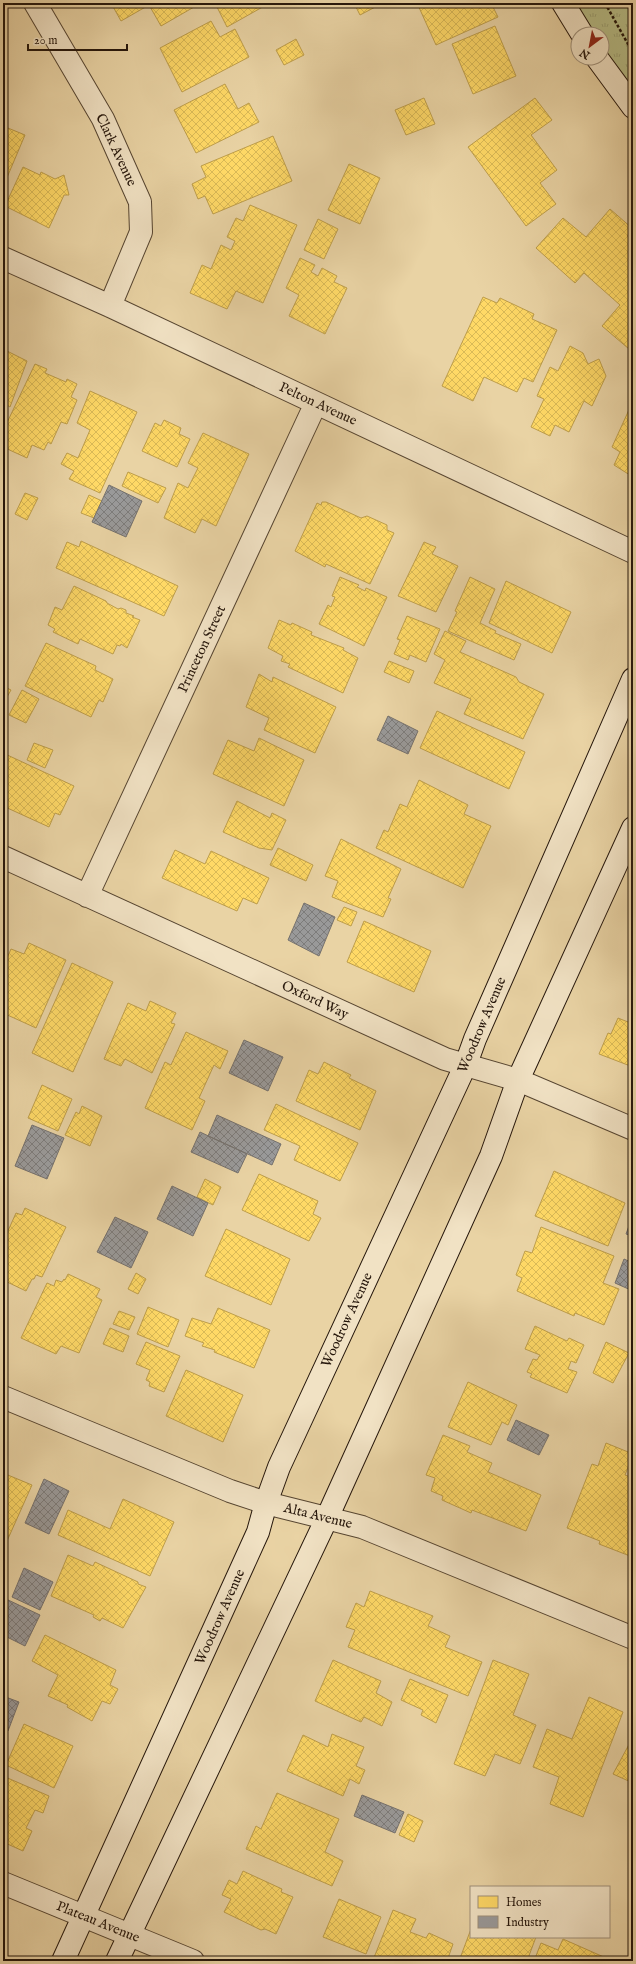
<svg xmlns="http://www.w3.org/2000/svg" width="636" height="1964" font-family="'IM FELL English',serif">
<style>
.park{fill:url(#park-tufts);stroke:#6e6948}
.homes{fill:url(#homes-cross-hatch);stroke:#be9e4b}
.industry{fill:url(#industry-cross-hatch);stroke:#76726e}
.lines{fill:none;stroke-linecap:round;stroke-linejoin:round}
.street-casing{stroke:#564531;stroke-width:24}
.secondary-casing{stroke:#25160b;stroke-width:24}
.path{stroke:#25160b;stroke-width:2.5;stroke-dasharray:3 2;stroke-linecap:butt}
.street{stroke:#f1e2c4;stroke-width:22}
.secondary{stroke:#f1e2c4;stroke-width:22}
.labels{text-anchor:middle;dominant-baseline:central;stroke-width:4;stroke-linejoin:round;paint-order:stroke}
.street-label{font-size:14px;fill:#25160b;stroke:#f1e2c4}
</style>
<defs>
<pattern id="park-tufts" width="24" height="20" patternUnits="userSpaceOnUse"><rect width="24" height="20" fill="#b6bc86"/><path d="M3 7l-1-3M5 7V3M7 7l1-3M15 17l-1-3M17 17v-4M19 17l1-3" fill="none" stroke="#9ca172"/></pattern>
<pattern id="homes-cross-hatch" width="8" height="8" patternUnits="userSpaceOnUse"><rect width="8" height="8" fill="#ffd966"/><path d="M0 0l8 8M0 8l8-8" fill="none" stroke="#daba57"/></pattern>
<pattern id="industry-cross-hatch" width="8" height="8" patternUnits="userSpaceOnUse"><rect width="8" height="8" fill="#999"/><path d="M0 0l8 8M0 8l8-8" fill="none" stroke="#7d7c7b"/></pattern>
</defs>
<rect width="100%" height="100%" fill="#e9d3a4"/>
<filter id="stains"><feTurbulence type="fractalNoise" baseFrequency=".005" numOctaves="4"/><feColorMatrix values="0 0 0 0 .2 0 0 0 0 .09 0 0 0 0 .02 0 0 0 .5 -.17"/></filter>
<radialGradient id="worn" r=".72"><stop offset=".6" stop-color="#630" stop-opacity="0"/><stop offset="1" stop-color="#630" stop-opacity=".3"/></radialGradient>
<path class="park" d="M 569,3 L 633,3 L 633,97 L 602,58 L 602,34 L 587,34 Z"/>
<path class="homes" d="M 111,3 L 201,3 L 161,26 L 149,5 L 121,21 Z
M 220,3 L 267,3 L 268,4 L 227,27 L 216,5 Z
M 354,3 L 383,3 L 360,15 Z
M 417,3 L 491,3 L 498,17 L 436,45 Z
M 211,21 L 220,37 L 235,29 L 249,57 L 182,92 L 160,48 Z
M 495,26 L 516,76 L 473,94 L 452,44 Z
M 296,39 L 304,55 L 284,65 L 276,50 Z
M 225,84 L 238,109 L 249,103 L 259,122 L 196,153 L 174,110 Z
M 424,98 L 435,124 L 406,135 L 395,110 Z
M 535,98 L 552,120 L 531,135 L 557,170 L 540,183 L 556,204 L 526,226 L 468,147 Z
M 3,126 L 25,135 L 3,187 Z
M 273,136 L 292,181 L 213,214 L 205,196 L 198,199 L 192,184 L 206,177 L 201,166 Z
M 349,164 L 380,178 L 360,224 L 328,210 Z
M 23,167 L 40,175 L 41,172 L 55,179 L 64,175 L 69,195 L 64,195 L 49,228 L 5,206 Z
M 250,205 L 297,225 L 263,303 L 236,291 L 227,309 L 190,293 L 202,265 L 211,269 L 221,245 L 231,250 L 235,241 L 227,237 L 236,218 L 243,221 Z
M 610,209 L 633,229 L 627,236 L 633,241 L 633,291 L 630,294 L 633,298 L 630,302 L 633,305 L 633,346 L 629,349 L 602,326 L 620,305 L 584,273 L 575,283 L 536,248 L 563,218 L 586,237 Z
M 318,219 L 338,229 L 324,259 L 304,250 Z
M 300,258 L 315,265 L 311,272 L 318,276 L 322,268 L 337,276 L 334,282 L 347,288 L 325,334 L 289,316 L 299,295 L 286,288 Z
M 483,297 L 497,303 L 500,298 L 534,314 L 532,319 L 557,330 L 533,382 L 524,378 L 517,392 L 484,377 L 473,401 L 442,386 Z
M 570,346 L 583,353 L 588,364 L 599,359 L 606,376 L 592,406 L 584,401 L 569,432 L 555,425 L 550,436 L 531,427 L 544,399 L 537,396 L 550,367 L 558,371 Z
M 3,351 L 7,351 L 27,361 L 10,407 L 7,405 L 3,413 Z
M 35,364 L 47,369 L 45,373 L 66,382 L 67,379 L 77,384 L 71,397 L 77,400 L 67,424 L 61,422 L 51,444 L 48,442 L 44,450 L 32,445 L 27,458 L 3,447 L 3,431 Z
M 90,391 L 137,412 L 100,493 L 69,479 L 74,471 L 61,464 L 67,453 L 78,458 L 90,430 L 77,423 Z
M 633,401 L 633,477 L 614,465 L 620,452 L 612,447 Z
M 164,420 L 181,428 L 179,434 L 190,439 L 177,467 L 142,451 L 155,423 L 161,426 Z
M 203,433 L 249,454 L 216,526 L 202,519 L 195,533 L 164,518 L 178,483 L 188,488 L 198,468 L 188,463 Z
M 128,472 L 166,488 L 158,503 L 122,486 Z
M 25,493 L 38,498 L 27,520 L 15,514 Z
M 89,495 L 102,501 L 94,518 L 81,513 Z
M 322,502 L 326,502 L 361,518 L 367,516 L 387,525 L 387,530 L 394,533 L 370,584 L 326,564 L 325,567 L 295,551 L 317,503 L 321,505 Z
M 81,541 L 178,586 L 164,616 L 56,568 L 67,542 L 79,547 Z
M 424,542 L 436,547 L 432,554 L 458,566 L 436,612 L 398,596 Z
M 340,577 L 359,585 L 357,587 L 365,591 L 366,588 L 387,597 L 364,646 L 319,624 L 328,605 L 331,607 L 335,597 L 332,596 Z
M 470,577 L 495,589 L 480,623 L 496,631 L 495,633 L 521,644 L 514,660 L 448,631 L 457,612 L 455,611 Z
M 506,581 L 571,612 L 552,653 L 489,623 Z
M 74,586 L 106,601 L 107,603 L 118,609 L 121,608 L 126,610 L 126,613 L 134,616 L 132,617 L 140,620 L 127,648 L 121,644 L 120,646 L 117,645 L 113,654 L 80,639 L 78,644 L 53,632 L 55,629 L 48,625 L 55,607 L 62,610 Z
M 407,616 L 440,629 L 426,662 L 410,655 L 408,660 L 394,654 L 400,640 L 397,639 Z
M 279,620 L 291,625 L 292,623 L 312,632 L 311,635 L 344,648 L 343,650 L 358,658 L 343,693 L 288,667 L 290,664 L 281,661 L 283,656 L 268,648 Z
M 445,631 L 466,641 L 460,652 L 516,677 L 519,682 L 544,694 L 523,739 L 464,714 L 471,699 L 434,683 L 445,660 L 434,654 Z
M 46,643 L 96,666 L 95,670 L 113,679 L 103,702 L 99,700 L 91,717 L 25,686 Z
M 389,661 L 414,671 L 409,683 L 384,672 Z
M 259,674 L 272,682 L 273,677 L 336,707 L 315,753 L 264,730 L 269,718 L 246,707 Z
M 3,686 L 11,690 L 3,704 Z
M 22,690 L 39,699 L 26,723 L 9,715 Z
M 437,711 L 525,752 L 509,789 L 420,748 Z
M 259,738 L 304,760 L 284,806 L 213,774 L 228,740 L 254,751 Z
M 34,743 L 53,750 L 45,768 L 27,760 Z
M 3,753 L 74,786 L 60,815 L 55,813 L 49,827 L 3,806 Z
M 419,780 L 468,805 L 464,814 L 491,826 L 463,888 L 376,848 L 384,830 L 388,832 L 400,804 L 407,807 Z
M 237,801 L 270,818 L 272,813 L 286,820 L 272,850 L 259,848 L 223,832 Z
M 341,839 L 401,869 L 388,898 L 391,899 L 383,917 L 332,897 L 338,881 L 325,876 Z
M 278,848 L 313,865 L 306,881 L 270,865 Z
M 175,850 L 205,864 L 211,851 L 269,878 L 257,904 L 243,898 L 237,911 L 162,878 Z
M 344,907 L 357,912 L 351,926 L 337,920 Z
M 364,921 L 431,951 L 414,992 L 347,962 Z
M 29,943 L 66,960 L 36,1028 L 3,1013 L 3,967 L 11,949 L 24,954 Z
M 72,963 L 113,982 L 73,1072 L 32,1053 Z
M 150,1001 L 176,1013 L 171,1023 L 175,1024 L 152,1073 L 125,1059 L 121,1066 L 104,1059 L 128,1003 L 146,1011 Z
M 618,1018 L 633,1024 L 633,1067 L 599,1054 L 608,1033 L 611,1034 Z
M 186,1032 L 228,1051 L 220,1069 L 214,1065 L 199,1098 L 205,1101 L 192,1130 L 145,1108 L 165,1062 L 171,1065 Z
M 324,1062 L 351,1075 L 349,1078 L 376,1091 L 360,1130 L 296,1101 L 309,1070 L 318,1074 Z
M 42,1085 L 72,1099 L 58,1131 L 28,1118 Z
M 276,1104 L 358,1143 L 340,1181 L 294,1160 L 300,1146 L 264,1130 Z
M 82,1106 L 102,1116 L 90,1146 L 65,1135 L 76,1112 L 79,1114 Z
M 554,1171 L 625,1203 L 608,1246 L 535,1216 Z
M 259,1174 L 318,1201 L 313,1214 L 321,1218 L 309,1241 L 242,1210 Z
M 205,1179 L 221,1187 L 213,1205 L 197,1197 Z
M 25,1208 L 66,1227 L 42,1277 L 36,1275 L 34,1279 L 32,1279 L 26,1291 L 3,1280 L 3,1235 L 4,1232 L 7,1233 L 16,1213 L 22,1215 Z
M 541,1227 L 614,1256 L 603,1283 L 619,1289 L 604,1325 L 575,1313 L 574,1316 L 517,1291 L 522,1278 L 516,1275 L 525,1251 L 532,1253 Z
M 226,1229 L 290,1259 L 271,1305 L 205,1276 Z
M 136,1273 L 146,1279 L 138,1294 L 128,1289 Z
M 68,1274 L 100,1289 L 96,1297 L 102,1300 L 79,1353 L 61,1346 L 56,1354 L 21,1338 L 47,1283 L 54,1286 L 56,1280 L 62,1282 L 64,1279 L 65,1280 Z
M 148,1307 L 179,1320 L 168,1347 L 137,1334 Z
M 218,1308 L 270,1330 L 254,1368 L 214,1352 L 215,1350 L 202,1346 L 204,1343 L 185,1336 L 192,1318 L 211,1324 Z
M 119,1311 L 135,1317 L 129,1330 L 113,1324 Z
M 535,1326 L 567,1341 L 569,1338 L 584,1345 L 576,1363 L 571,1361 L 568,1369 L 577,1372 L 567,1393 L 530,1377 L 532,1374 L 527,1372 L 533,1359 L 537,1360 L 540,1355 L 525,1349 Z
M 110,1328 L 129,1336 L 123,1352 L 103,1344 Z
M 146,1342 L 180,1356 L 164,1392 L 149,1386 L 150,1382 L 146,1380 L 150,1370 L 136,1364 Z
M 606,1342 L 629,1353 L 613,1383 L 593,1373 Z
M 186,1370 L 243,1395 L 223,1442 L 166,1416 Z
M 468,1382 L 517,1405 L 508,1425 L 502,1422 L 491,1445 L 448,1427 Z
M 443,1435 L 470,1446 L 467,1452 L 492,1463 L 488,1472 L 541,1495 L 526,1531 L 472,1510 L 471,1513 L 442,1500 L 443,1496 L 431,1491 L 435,1478 L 426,1475 Z
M 606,1443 L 633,1454 L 625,1475 L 633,1478 L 633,1549 L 630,1556 L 599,1544 L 600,1541 L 567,1528 L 592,1464 L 598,1466 Z
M 3,1473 L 32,1485 L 3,1550 Z
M 123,1499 L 174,1522 L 150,1576 L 58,1535 L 68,1510 L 110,1529 Z
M 68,1555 L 93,1566 L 95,1562 L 138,1582 L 138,1584 L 146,1587 L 123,1628 L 102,1618 L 100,1621 L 93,1617 L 94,1615 L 51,1596 Z
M 370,1591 L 433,1616 L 428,1626 L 450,1636 L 445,1647 L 482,1662 L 468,1696 L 348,1647 L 355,1630 L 346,1627 L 356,1603 L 364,1607 Z
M 45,1635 L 116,1670 L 110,1685 L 118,1689 L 110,1704 L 102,1701 L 92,1721 L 67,1707 L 68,1705 L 48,1696 L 58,1675 L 32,1661 Z
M 333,1660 L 381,1681 L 376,1693 L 392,1702 L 382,1726 L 364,1717 L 361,1722 L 315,1701 Z
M 493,1660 L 529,1674 L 513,1715 L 536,1725 L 520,1764 L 495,1754 L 485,1776 L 454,1764 Z
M 410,1679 L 448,1695 L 436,1723 L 421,1715 L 423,1710 L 401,1700 Z
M 589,1697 L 623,1712 L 583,1817 L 550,1804 L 559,1777 L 533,1767 L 547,1729 L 572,1739 Z
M 24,1724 L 73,1746 L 54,1788 L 6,1765 Z
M 332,1734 L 364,1747 L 356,1766 L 365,1770 L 359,1784 L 350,1779 L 343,1796 L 287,1771 L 303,1735 L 328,1747 Z
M 633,1737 L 633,1783 L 613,1774 Z
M 3,1776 L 49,1796 L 43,1813 L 35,1810 L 26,1828 L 32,1831 L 23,1851 L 3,1842 L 3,1803 L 6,1797 L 3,1796 Z
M 277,1793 L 339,1819 L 325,1852 L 343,1861 L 332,1886 L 246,1849 L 256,1826 L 261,1829 Z
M 408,1814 L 423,1821 L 414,1842 L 399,1835 Z
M 243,1871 L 282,1889 L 281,1892 L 293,1897 L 276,1934 L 265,1929 L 261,1930 L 224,1912 L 231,1899 L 222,1895 L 229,1880 L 237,1884 Z
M 339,1899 L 381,1917 L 366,1954 L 323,1937 Z
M 393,1910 L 416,1919 L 410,1932 L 426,1938 L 429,1933 L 453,1944 L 447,1961 L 373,1960 Z
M 471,1929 L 471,1937 L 536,1937 L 527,1961 L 505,1960 L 504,1961 L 459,1961 Z
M 563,1939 L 606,1958 L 604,1961 L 534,1961 L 541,1943 L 558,1950 Z"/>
<path class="industry" d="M 109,485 L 142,501 L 126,537 L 92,522 Z
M 388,716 L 418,731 L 408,754 L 377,740 Z
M 304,903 L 335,917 L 319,956 L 288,940 Z
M 244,1040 L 283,1057 L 268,1091 L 229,1073 Z
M 217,1115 L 281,1144 L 272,1165 L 208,1136 Z
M 32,1125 L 64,1138 L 47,1179 L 15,1166 Z
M 200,1132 L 247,1154 L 238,1173 L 191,1152 Z
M 172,1186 L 208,1203 L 193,1236 L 157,1219 Z
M 633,1215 L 633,1236 L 626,1234 Z
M 115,1217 L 148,1232 L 131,1268 L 97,1252 Z
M 624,1259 L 633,1263 L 633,1291 L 615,1283 Z
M 516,1420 L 549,1435 L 539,1455 L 507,1440 Z
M 44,1479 L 69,1491 L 49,1534 L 25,1523 Z
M 24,1568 L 53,1582 L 40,1610 L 12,1597 Z
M 6,1599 L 40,1615 L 25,1646 L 3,1635 L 3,1605 Z
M 3,1696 L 19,1702 L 8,1731 L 3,1728 Z
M 362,1795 L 404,1812 L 395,1833 L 354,1816 Z"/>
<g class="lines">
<defs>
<path id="street" d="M 35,3 L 103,119 L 140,202 L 141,232 L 110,306
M 3,258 L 110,306 L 633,552
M 3,857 L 445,1059 L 518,1080 L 633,1129
M 87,896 L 316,403
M 3,1397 L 230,1491 L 266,1503 L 362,1527 L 633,1638
M 3,1883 L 193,1961"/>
<path id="secondary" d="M 563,3 L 582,34
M 597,58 L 633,107
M 63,1961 L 258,1532 L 266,1503 L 279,1467 L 466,1064 L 475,1039 L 633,679
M 117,1961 L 327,1518 L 491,1156 L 518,1080 L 633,828"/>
</defs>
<use href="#street" class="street-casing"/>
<use href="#secondary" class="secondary-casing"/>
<path class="path" d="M 605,3 L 633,53"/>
<use href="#street" class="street"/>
<use href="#secondary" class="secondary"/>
</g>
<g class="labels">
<g class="street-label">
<text transform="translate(116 150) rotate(65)">Clark Avenue</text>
<text transform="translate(318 404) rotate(25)">Pelton Avenue</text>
<text transform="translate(202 649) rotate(-65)">Princeton Street</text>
<text transform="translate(315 1000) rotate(25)">Oxford Way</text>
<text transform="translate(482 1025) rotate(-67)">Woodrow Avenue</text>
<text transform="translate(347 1320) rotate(-65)">Woodrow Avenue</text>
<text transform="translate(318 1516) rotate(14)">Alta Avenue</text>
<text transform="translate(220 1617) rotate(-66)">Woodrow Avenue</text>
<text transform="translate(98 1922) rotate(22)">Plateau Avenue</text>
</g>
</g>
<rect width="636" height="1964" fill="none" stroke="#e9d3a4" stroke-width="16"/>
<rect x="4" y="4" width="628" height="1956" fill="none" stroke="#25160b" stroke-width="2"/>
<rect x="8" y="8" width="620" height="1948" fill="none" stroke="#25160b"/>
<rect x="470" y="1886" width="140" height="52" fill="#f1e2c4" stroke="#9f907a"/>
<rect x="478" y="1896" width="20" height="12" fill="#ffd966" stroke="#9f907a"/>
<text x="506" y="1906" font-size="12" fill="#25160b">Homes</text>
<rect x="478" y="1916" width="20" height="12" fill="#999999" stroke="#9f907a"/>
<text x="506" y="1926" font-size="12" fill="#25160b">Industry</text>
<g transform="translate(590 46) rotate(212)"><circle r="19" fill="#f1e2c4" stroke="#9f907a"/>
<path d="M0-3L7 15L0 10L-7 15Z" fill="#8f2418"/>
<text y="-6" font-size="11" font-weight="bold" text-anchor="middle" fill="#25160b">N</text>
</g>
<path d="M28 44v6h99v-6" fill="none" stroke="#25160b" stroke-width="2"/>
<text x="34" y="44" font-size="12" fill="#25160b" stroke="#f1e2c4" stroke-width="3" paint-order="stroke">20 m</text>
<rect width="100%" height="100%" filter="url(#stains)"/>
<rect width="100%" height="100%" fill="url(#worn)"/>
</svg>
